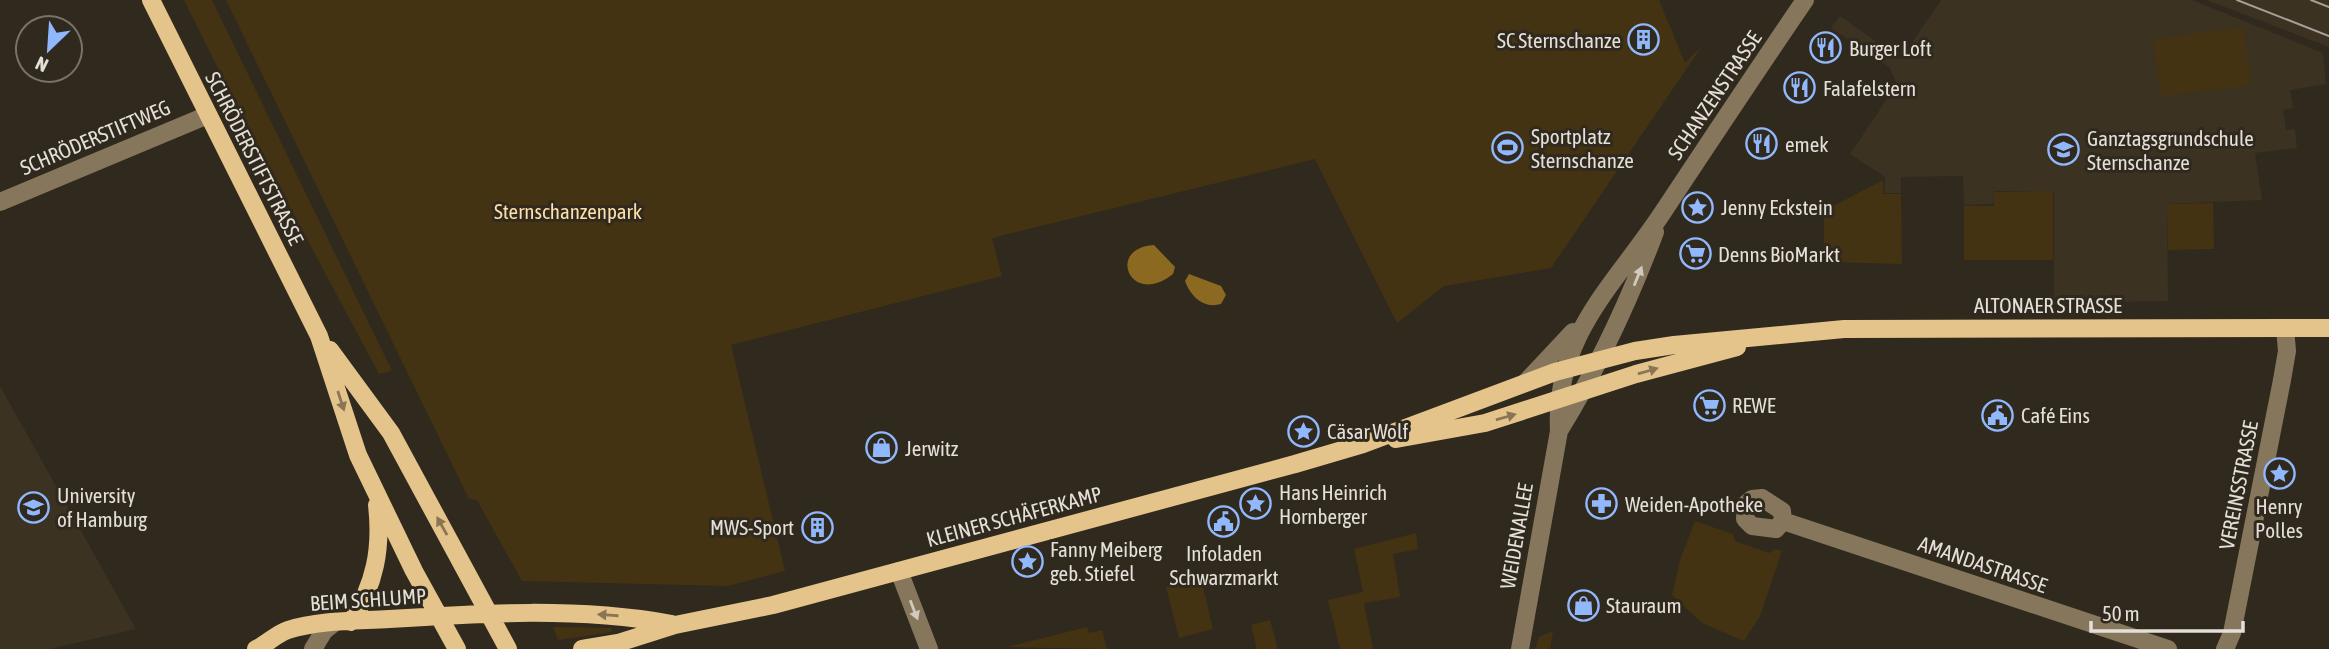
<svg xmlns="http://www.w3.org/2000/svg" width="2329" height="649" font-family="'Asap Condensed',sans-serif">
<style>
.built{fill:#3c3221}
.green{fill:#443312}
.water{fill:#8c6920}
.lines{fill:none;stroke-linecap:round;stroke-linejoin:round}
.minor{stroke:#86775c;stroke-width:18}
.major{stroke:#e4c48a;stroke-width:18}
.tram{stroke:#a5a097;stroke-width:2}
.oneway{fill:#d1cabf}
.oneway2{fill:#8a7654}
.labels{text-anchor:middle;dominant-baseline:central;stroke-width:6;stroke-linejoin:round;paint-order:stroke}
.poi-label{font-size:21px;fill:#e4dfd8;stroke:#30291e;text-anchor:start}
.street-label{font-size:21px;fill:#e4dfd8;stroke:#30291e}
.park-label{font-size:21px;fill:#fddfa9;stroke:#30291e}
</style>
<rect width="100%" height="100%" fill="#30291e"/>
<path class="built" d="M 1941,0 L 2192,0 L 2323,53 L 2326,84 L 2290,90 L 2293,108 L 2283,110 L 2286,130 L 2295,129 L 2297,148 L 2255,153 L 2262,200 L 2167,204 L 2168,301 L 2054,303 L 2054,191 L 1994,191 L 1993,204 L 1964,205 L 1963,176 L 1901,177 L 1901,193 L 1884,193 L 1885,177 L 1850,154 L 1897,84 L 1889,67 L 1831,28 L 1840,16 L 1901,59 Z
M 2206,0 L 2329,0 L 2329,47 L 2238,12 Z
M 0,386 L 136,629 L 50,649 L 0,649 Z"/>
<path class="green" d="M 184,0 L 212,0 L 392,371 L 379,374 L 245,123 Z
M 226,0 L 1659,0 L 1685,63 L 1702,46 L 1551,268 L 1444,286 L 1397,323 L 1315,159 L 1000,236 L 992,239 L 1002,276 L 731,345 L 785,571 L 728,586 L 522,581 L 477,500 L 469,499 Z
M 2243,27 L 2251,85 L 2161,96 L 2153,39 Z
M 1883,180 L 1883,194 L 1901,194 L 1902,264 L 1824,262 L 1824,211 Z
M 2053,191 L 2053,260 L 1964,260 L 1964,206 L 1994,206 L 1994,192 Z
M 2213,203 L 2214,249 L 2168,250 L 2167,204 Z
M 1695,521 L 1733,534 L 1735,541 L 1769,553 L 1775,549 L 1782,551 L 1760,616 L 1744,641 L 1702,623 L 1672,595 L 1680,560 Z
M 1416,533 L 1418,549 L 1393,554 L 1400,597 L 1364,603 L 1373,649 L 1340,649 L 1328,600 L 1363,592 L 1354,549 Z
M 1201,579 L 1213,629 L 1179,638 L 1166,587 Z
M 1270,620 L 1278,649 L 1257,649 L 1251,625 Z
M 553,627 L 611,628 L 612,632 L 558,640 Z
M 1087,627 L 1089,633 L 1102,630 L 1107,649 L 1007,647 Z
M 1553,631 L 1550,649 L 1535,649 L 1539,637 Z"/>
<path class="water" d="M 1154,245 L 1175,267 L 1173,274 C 1131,308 1105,248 1154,245 Z
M 1189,274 L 1221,286 L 1226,295 L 1221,304 C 1204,309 1191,297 1185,281 Z"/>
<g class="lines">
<path class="minor" d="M 0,202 L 208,115
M 1526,382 L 1573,332
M 1559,431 C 1598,368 1629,301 1655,232
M 1762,498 L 1782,511 L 1783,521 L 1776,529 L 1752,526 L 1745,519 L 1746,504 L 1752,499 Z
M 1783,521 L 2168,649
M 899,571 L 929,649
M 313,649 L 324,631 L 334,623
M 1520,649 L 1559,431 C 1554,335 1615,285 1663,212 C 1710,141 1757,70 1805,0
M 2225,649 L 2232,633 L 2282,380 L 2287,351 L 2285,328"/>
<path class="major" d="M 151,0 L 319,336 L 358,455 L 414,571 L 457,649
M 330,350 L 391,433 L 508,649
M 1396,439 L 1485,423 L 1636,374 L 1737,347
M 351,622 C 375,584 382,549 377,505
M 256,649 C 267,644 276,634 288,630 C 319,620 357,621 389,619 C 483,613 578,607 672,624
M 582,649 L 618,643 L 675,625 L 773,605 L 1295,464 L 1363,444 L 1555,372 L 1635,351 L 1674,345 L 1844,329 L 2329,328"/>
<path class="tram" d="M 2237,0 L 2329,36
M 2311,0 L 2329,7"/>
</g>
<defs><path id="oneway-solid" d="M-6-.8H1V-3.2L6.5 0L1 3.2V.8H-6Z" transform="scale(1.75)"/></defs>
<g class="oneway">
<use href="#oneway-solid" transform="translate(1638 276) rotate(-68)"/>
<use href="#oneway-solid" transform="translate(914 610) rotate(69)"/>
</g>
<g class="oneway2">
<use href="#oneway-solid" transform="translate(1648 371) rotate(-16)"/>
<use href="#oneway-solid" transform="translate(341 401) rotate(72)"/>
<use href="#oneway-solid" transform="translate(1506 417) rotate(-16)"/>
<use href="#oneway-solid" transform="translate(442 526) rotate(-119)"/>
<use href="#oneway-solid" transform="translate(608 615) rotate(-176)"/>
</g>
<defs>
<symbol id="building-ring" viewBox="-11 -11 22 22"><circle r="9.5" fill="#30291e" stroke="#91b8fd" stroke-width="1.5"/><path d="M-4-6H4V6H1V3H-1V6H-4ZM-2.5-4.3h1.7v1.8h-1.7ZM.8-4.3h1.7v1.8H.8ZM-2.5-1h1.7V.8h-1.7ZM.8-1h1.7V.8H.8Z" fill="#91b8fd"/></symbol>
<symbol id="restaurant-ring" viewBox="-11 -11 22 22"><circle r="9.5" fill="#30291e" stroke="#91b8fd" stroke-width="1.5"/><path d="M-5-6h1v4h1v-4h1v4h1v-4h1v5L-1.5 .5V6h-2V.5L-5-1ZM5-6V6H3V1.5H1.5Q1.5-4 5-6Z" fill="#91b8fd"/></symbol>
<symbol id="stadium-ring" viewBox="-11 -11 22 22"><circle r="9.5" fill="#30291e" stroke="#91b8fd" stroke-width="1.5"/><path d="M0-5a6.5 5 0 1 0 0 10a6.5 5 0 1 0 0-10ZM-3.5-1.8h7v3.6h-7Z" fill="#91b8fd"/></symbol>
<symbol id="school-ring" viewBox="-11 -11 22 22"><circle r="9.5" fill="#30291e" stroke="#91b8fd" stroke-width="1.5"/><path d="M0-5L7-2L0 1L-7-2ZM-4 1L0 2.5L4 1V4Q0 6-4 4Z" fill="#91b8fd"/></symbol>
<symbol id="sight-ring" viewBox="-11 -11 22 22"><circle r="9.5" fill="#30291e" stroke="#91b8fd" stroke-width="1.5"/><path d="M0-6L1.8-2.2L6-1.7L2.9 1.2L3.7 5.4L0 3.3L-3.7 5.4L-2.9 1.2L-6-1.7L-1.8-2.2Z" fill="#91b8fd"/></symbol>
<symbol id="supermarket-ring" viewBox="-11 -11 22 22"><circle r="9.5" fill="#30291e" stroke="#91b8fd" stroke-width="1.5"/><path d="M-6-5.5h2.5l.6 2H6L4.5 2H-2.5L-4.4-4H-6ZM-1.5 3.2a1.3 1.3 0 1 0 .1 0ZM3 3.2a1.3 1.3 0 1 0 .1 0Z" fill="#91b8fd"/></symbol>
<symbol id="civic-ring" viewBox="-11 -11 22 22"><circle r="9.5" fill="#30291e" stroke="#91b8fd" stroke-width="1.5"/><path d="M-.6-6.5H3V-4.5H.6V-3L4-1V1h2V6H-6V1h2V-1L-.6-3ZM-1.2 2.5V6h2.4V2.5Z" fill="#91b8fd"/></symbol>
<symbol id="shop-ring" viewBox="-11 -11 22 22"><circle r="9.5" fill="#30291e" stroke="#91b8fd" stroke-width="1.5"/><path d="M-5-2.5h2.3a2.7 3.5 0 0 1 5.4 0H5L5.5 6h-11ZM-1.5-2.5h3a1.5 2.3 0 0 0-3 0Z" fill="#91b8fd"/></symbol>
<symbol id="pharmacy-ring" viewBox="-11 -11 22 22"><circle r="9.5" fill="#30291e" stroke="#91b8fd" stroke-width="1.5"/><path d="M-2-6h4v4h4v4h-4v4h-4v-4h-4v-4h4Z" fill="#91b8fd"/></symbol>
<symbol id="university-ring" viewBox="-11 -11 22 22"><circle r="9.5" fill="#30291e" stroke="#91b8fd" stroke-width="1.5"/><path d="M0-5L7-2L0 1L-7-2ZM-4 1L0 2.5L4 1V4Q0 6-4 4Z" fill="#91b8fd"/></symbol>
</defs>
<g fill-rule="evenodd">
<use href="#building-ring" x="1626" y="22" width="35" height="35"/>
<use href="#restaurant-ring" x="1808" y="30" width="35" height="35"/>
<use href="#restaurant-ring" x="1782" y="70" width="35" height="35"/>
<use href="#restaurant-ring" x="1744" y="126" width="35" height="35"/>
<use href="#stadium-ring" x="1490" y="130" width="35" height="35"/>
<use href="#school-ring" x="2046" y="132" width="35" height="35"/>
<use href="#sight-ring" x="1680" y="190" width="35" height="35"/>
<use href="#supermarket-ring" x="1678" y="236" width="35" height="35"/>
<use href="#supermarket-ring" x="1692" y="388" width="35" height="35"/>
<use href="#civic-ring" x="1980" y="398" width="35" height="35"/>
<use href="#sight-ring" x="1286" y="414" width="35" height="35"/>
<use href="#shop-ring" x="864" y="430" width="35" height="35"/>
<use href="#sight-ring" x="2262" y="456" width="35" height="35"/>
<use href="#sight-ring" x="1238" y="486" width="35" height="35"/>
<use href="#pharmacy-ring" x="1584" y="486" width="35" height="35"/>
<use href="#university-ring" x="16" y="490" width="35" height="35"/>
<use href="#civic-ring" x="1206" y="504" width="35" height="35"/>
<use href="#building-ring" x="800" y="510" width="35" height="35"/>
<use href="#sight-ring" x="1010" y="544" width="35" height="35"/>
<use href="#shop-ring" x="1566" y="588" width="35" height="35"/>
</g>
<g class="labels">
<g class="poi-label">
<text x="1621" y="40" text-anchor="end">SC Sternschanze</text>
<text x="1849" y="48">Burger Loft</text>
<text x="1823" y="88">Falafelstern</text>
<text x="1531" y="136">Sportplatz<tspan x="1531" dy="24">Sternschanze</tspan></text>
<text x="2087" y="138">Ganztagsgrundschule<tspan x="2087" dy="24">Sternschanze</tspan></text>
<text x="1785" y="144">emek</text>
<text x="1721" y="207">Jenny Eckstein</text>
<text x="1718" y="254">Denns BioMarkt</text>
<text x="1732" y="405">REWE</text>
<text x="2021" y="415">Café Eins</text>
<text x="1327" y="431">Cäsar Wolf</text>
<text x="905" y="448">Jerwitz</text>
<text x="1279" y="492">Hans Heinrich<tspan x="1279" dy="24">Hornberger</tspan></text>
<text x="57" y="495">University<tspan x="57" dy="24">of Hamburg</tspan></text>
<text x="1625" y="504">Weiden-Apotheke</text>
<text x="2279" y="506" text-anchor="middle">Henry<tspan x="2279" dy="24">Polles</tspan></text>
<text x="794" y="527" text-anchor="end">MWS-Sport</text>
<text x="1050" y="549">Fanny Meiberg<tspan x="1050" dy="24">geb. Stiefel</tspan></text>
<text x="1224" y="553" text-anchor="middle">Infoladen<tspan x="1224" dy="24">Schwarzmarkt</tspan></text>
<text x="1606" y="605">Stauraum</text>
</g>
<g class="street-label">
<text transform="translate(1714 95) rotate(-56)">SCHANZENSTRASSE</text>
<text transform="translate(95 137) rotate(-23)">SCHRÖDERSTIFTWEG</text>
<text transform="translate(255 158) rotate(63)">SCHRÖDERSTIFTSTRASSE</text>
<text x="2048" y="305">ALTONAER STRASSE</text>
<text transform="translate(2238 485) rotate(-79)">VEREINSSTRASSE</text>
<text transform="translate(1014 516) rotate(-15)">KLEINER SCHÄFERKAMP</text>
<text transform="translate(1516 536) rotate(-80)">WEIDENALLEE</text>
<text transform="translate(1983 564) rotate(19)">AMANDASTRASSE</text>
<text transform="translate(368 599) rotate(-4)">BEIM SCHLUMP</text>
</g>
<g class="park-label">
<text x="568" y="211">Sternschanzenpark</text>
</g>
</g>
<g transform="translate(49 49) rotate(205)"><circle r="33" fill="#30291e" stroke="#787268" stroke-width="2"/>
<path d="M0-5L12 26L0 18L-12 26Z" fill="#91b8fd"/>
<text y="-10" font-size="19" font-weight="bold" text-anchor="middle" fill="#e4dfd8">N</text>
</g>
<path d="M2091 621v10h152v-10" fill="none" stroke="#e4dfd8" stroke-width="3.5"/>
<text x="2102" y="621" font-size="21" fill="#e4dfd8" stroke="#30291e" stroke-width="5" paint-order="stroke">50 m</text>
</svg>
